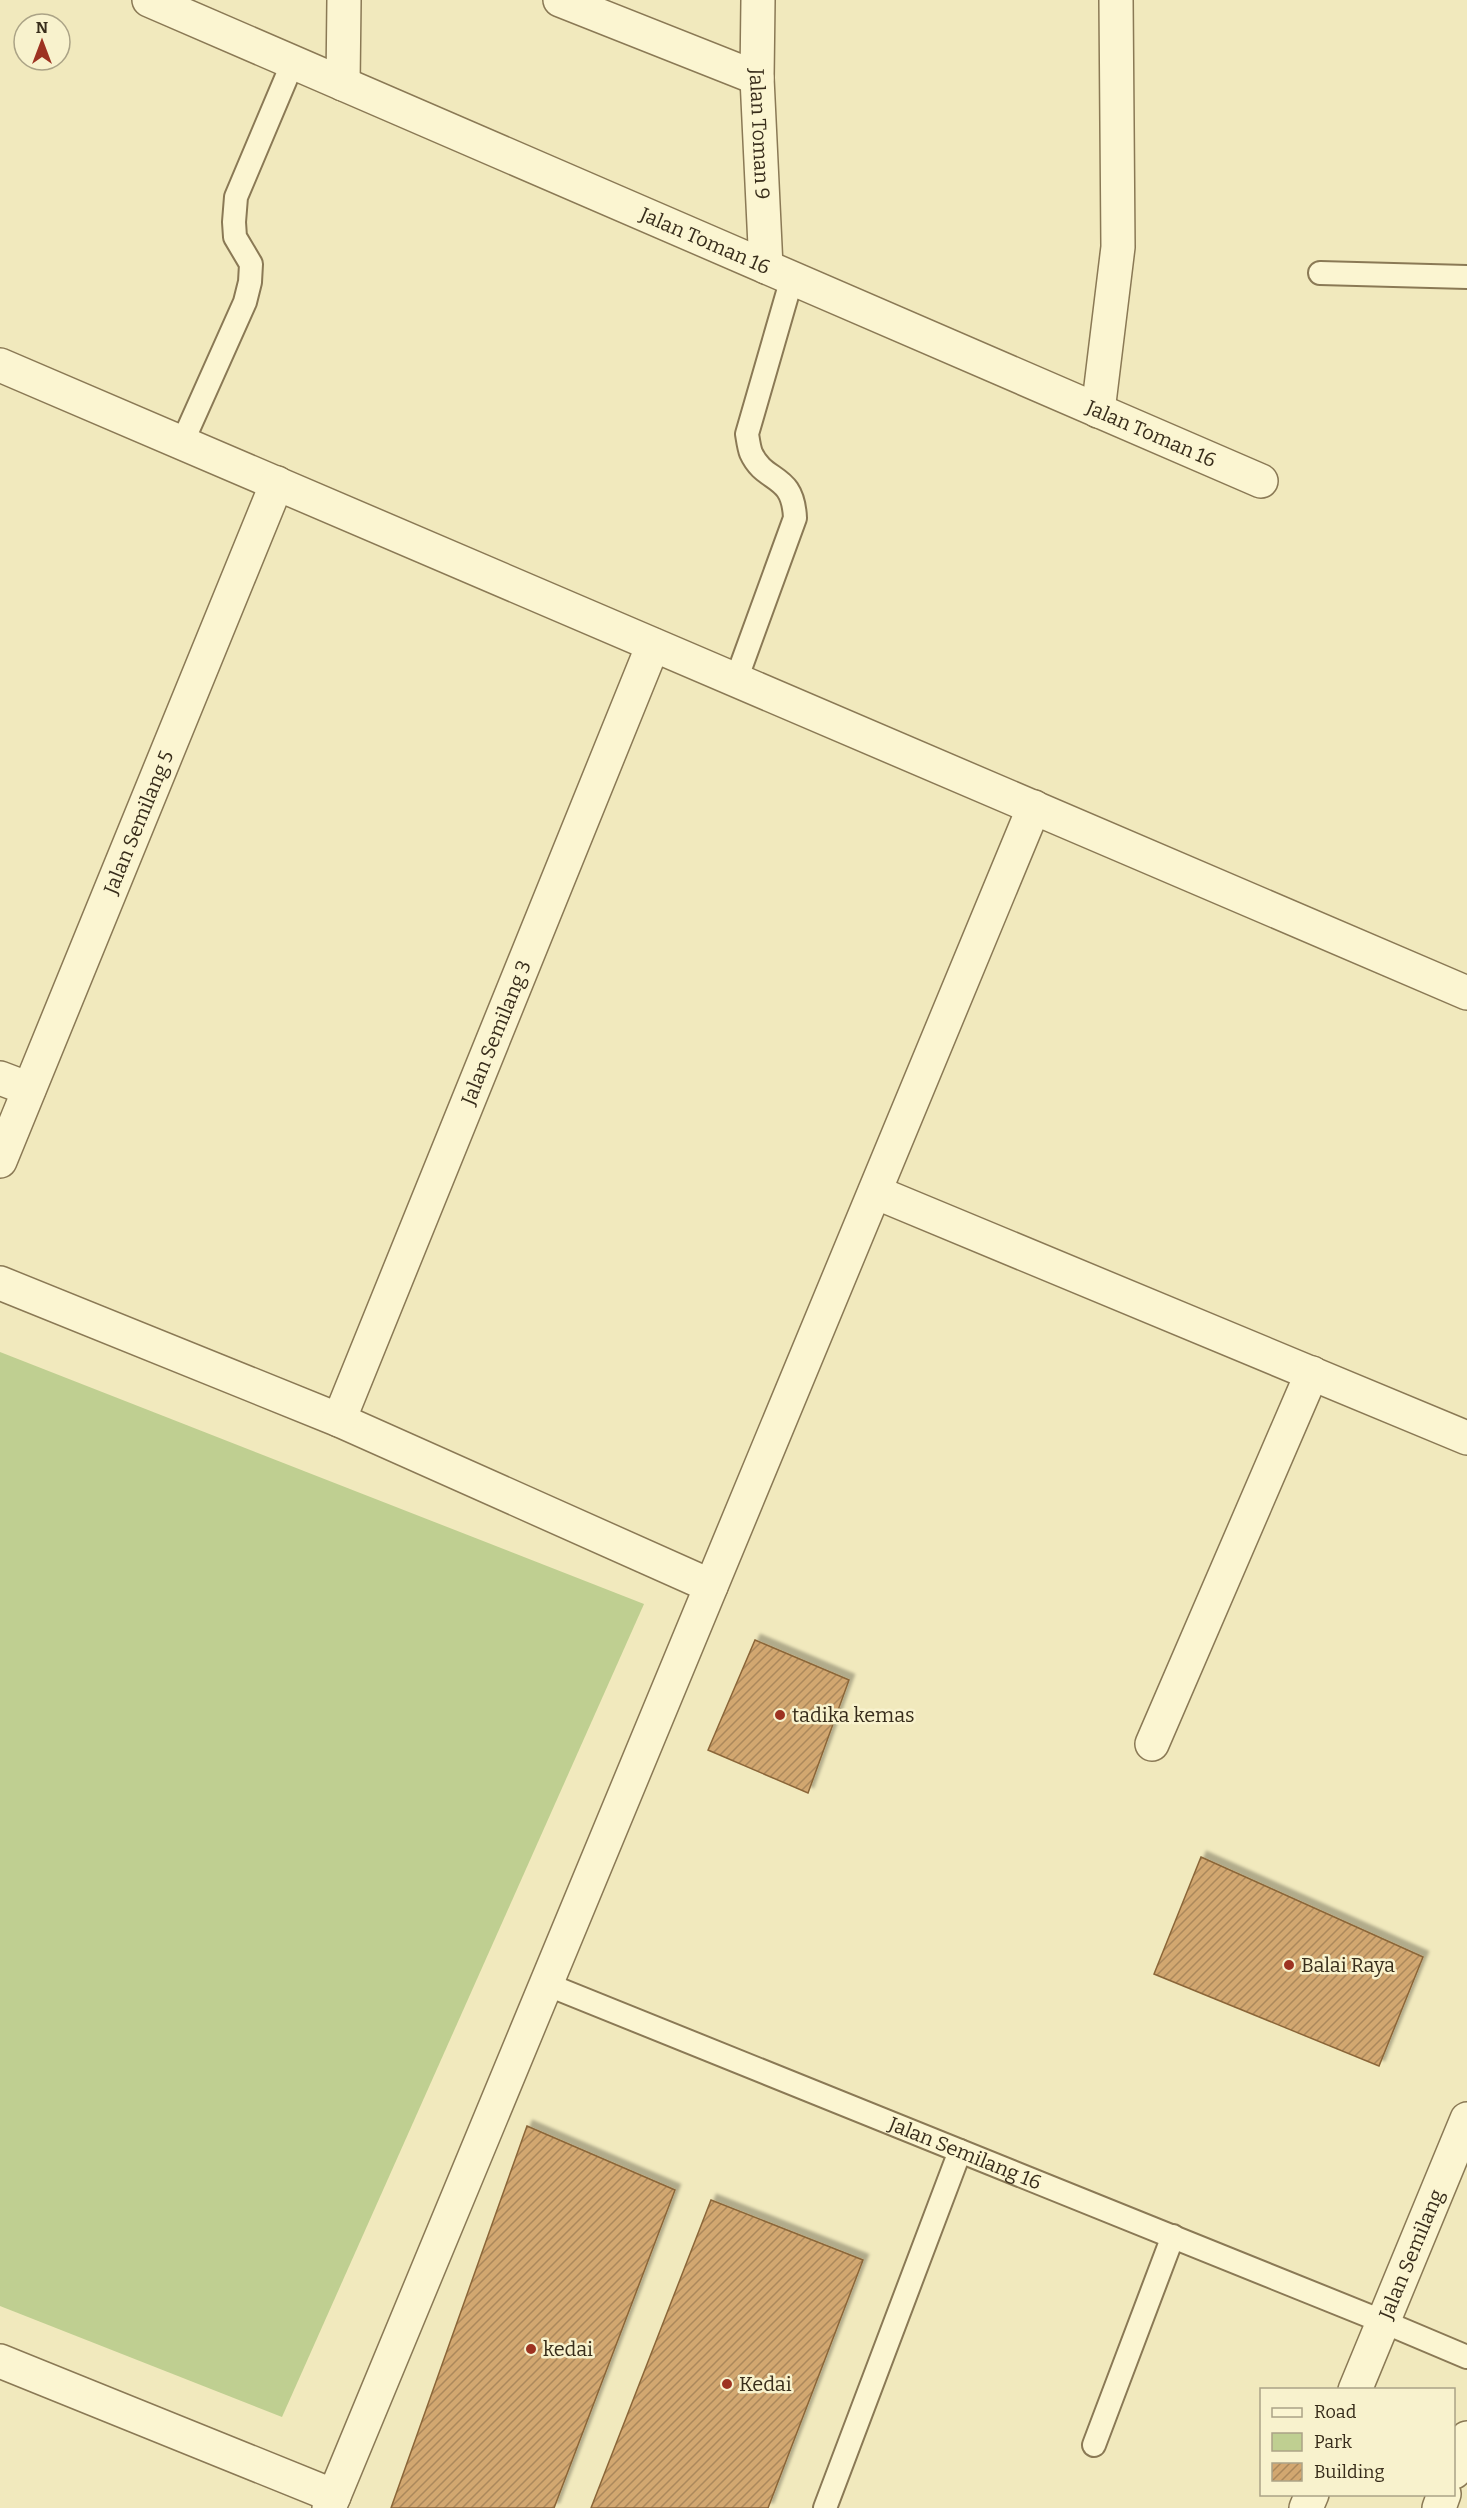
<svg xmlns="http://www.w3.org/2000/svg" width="1467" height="2508" font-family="Bitter,serif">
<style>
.green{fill:#bfcf91}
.building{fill:url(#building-hatch);stroke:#8b6639;stroke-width:1.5;filter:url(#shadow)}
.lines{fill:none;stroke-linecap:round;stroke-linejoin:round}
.service-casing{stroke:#8a7955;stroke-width:26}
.minor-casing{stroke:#8a7955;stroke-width:36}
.service{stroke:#fbf5d1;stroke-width:22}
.minor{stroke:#fbf5d1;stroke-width:33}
.poi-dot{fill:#9d3221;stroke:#f8f2cd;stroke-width:2}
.labels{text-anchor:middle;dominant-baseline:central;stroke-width:5;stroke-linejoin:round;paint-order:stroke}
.street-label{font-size:20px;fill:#382d1b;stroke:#f8f2cd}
.poi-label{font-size:20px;fill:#382d1b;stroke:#f8f2cd;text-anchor:start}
</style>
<defs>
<pattern id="building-hatch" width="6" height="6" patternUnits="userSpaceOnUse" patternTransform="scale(1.5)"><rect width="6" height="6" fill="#d2a770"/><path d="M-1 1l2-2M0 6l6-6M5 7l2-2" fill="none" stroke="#ab885b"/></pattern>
<filter id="shadow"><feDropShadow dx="5.5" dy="-5.5" stdDeviation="1.5" flood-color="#0004"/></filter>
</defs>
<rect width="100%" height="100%" fill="#f1e9bd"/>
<path class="green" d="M 0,1352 L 644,1604 L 282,2417 L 0,2306 Z"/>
<path class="building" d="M 755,1640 L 849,1680 L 808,1793 L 708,1750 Z
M 1201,1857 L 1423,1957 L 1379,2066 L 1154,1974 Z
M 527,2126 L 675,2190 L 554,2508 L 391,2508 Z
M 711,2200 L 863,2260 L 768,2508 L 591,2508 Z"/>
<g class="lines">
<defs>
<g id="service">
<path d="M 1320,273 L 1467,277"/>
<path d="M 182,443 L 245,302 L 250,282 L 251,264 L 235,237 L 234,222 L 236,197 L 293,62"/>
<path d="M 736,680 L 795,518 C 793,472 765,484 751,453 C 749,448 748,440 747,434 L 792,278"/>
<path id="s1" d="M 546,1984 L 1384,2322 L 1467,2357"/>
<path d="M 1094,2445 L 1173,2236"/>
<path d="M 825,2508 L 960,2151"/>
</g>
<g id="minor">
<path id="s2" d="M 149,0 L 1261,481"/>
<path d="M 560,0 L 757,78"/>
<path id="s3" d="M 758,0 L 757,78 L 766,267"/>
<path d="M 343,84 L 344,0"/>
<path d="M 0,365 L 1467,993"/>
<path d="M 1098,411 L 1118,247 L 1116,0"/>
<path d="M 0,1078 L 29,1089"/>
<path id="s4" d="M 0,1161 L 277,483"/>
<path d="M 875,1192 L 1467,1438"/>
<path d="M 0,1283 L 339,1420 L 711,1586"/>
<path id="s5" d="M 339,1420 L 653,645"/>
<path d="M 1152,1744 L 1312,1373"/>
<path d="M 0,2361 L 334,2496"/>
<path id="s6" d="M 1355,2390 L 1467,2119"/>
<path d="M 1454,2472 L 1467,2438"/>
<path d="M 329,2508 L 1034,807"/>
<path d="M 1306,2508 L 1312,2494"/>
<path d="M 1439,2508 L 1444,2494"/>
</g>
</defs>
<use href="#service" class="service-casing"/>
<use href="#minor" class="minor-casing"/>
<use href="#service" class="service"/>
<use href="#minor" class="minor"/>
</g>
<g class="poi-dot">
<circle cx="780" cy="1715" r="6"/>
<circle cx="1289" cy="1965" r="6"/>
<circle cx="531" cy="2349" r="6"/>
<circle cx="727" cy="2384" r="6"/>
</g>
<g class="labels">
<g class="street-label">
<text stroke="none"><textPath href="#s3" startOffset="134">Jalan Toman 9</textPath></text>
<text stroke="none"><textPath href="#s2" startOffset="606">Jalan Toman 16</textPath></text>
<text stroke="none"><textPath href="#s2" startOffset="1092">Jalan Toman 16</textPath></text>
<text stroke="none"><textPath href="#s4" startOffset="366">Jalan Semilang 5</textPath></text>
<text stroke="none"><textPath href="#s5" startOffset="418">Jalan Semilang 3</textPath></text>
<text stroke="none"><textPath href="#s1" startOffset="452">Jalan Semilang 16</textPath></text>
<text stroke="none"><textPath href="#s6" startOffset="147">Jalan Semilang</textPath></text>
</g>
<g class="poi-label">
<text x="792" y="1715">tadika kemas</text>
<text x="1301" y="1965">Balai Raya</text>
<text x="543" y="2349">kedai</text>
<text x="739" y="2384">Kedai</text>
</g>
</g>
<rect x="1260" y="2388" width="195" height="108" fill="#f8f2cd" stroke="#aba386" stroke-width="1.5"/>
<rect x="1272" y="2408" width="30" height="9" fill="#fbf5d1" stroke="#aba386" stroke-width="1.5"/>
<text x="1314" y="2418" font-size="18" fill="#382d1b">Road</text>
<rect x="1272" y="2433" width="30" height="18" fill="#bfcf91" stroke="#aba386" stroke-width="1.5"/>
<text x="1314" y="2448" font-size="18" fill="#382d1b">Park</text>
<rect x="1272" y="2463" width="30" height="18" fill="url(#building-hatch)" stroke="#aba386" stroke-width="1.5"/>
<text x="1314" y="2478" font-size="18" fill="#382d1b">Building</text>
<g transform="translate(42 42)"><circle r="28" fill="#f8f2cd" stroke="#aba386" stroke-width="1.5"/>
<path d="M0-4.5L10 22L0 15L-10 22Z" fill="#9d3221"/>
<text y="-9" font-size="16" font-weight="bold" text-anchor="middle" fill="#382d1b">N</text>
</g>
</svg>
